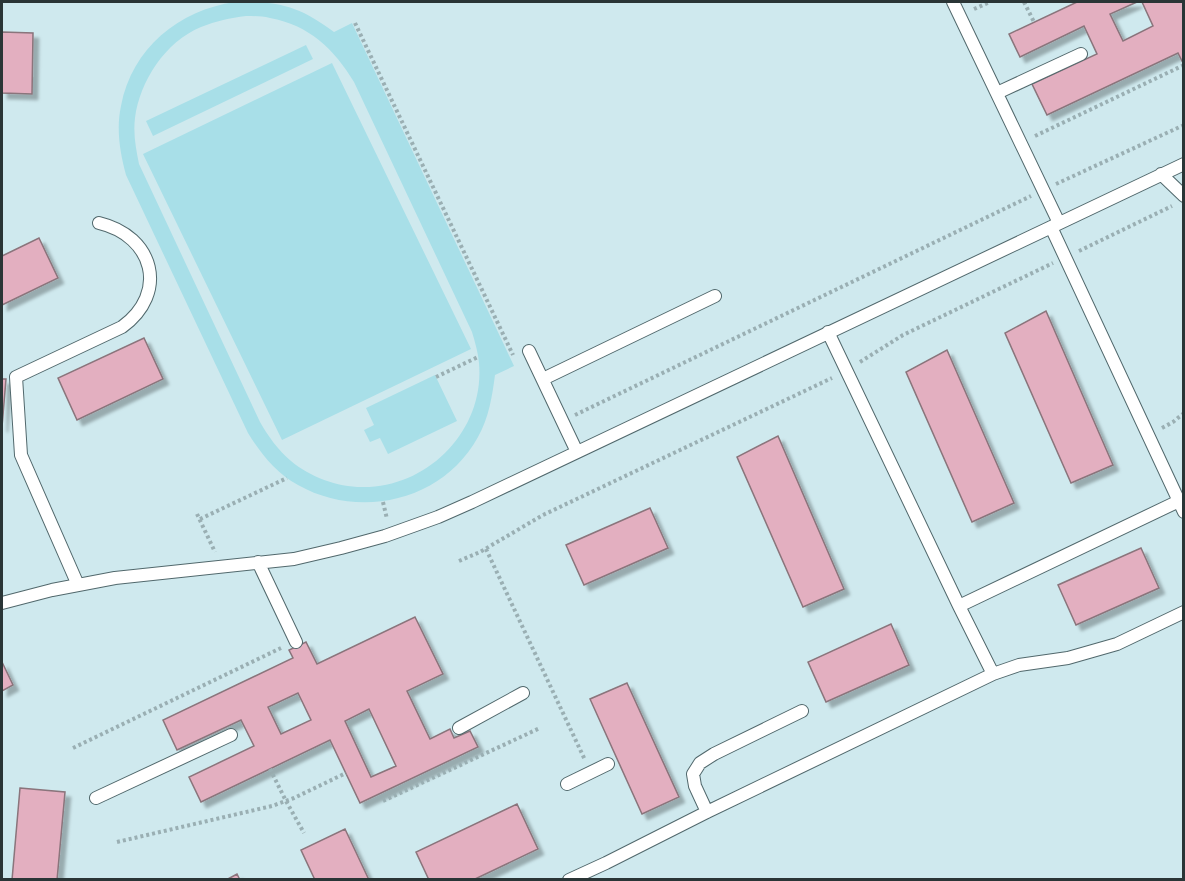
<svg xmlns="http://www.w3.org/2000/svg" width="1185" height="881" font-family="'IBM Plex Sans',sans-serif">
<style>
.green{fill:#a8dfe8;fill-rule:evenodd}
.building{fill:#e3afc0;stroke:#8a747b;stroke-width:1.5;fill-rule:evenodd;filter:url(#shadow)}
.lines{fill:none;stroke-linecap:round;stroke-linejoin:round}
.service-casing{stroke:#51686c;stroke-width:14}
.path{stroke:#9aafb3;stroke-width:4;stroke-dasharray:3 3;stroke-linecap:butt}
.service{stroke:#fff;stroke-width:12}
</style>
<defs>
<filter id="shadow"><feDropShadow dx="5.5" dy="5.5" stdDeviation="1.5" flood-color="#0004"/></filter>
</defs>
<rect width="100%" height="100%" fill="#cfe9ee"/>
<path class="green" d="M 235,2 C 279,1 299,6 334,32 L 352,23 L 514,366 L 495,375 C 492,397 489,417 478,437 C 443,501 360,520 298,485 C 276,473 261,454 248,433 L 126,175 C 120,153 116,129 121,106 C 132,48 179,10 235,2 ZM 246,16 C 254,16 262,16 270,18 C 309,25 334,49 354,82 L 472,332 C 475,342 478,352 479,363 C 485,430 428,488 362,487 C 337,487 310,477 291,461 C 278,450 268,436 260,422 L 139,164 C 136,149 133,134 135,118 C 140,81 165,42 201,27 C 216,21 230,18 246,16 Z
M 306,45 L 313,59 L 153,136 L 146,121 Z
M 332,63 L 471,349 L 282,440 L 143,154 Z
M 435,375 L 457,421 L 388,454 L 380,438 L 370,442 L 364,430 L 374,425 L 366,408 Z"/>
<path class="building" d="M 1077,2 L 1137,2 L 1110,14 L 1123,41 L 1153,26 L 1142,2 L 1184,2 L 1184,60 L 1182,61 L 1178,53 L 1047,115 L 1032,84 L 1097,54 L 1084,26 L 1020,57 L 1009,34 Z
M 2,32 L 33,33 L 32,94 L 2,93 Z
M 39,238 L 58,278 L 2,305 L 2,256 Z
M 1046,311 L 1113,465 L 1071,483 L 1005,333 Z
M 144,338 L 163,379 L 77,420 L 58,378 Z
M 947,350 L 1014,503 L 972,522 L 906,372 Z
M 2,379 L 6,379 L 2,427 Z
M 778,436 L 844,589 L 803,607 L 737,457 Z
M 650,508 L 668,548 L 584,585 L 566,545 Z
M 1141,548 L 1159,588 L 1076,625 L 1058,585 Z
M 415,617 L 443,674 L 407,691 L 430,739 L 450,729 L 454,738 L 470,731 L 478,747 L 360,803 L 330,740 L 201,802 L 189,777 L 254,746 L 241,720 L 177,750 L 163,720 L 293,658 L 289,650 L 306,642 L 317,664 ZM 298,693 L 311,720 L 281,734 L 268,707 ZM 369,709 L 396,766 L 371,777 L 345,721 Z
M 891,624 L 909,665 L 826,702 L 808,662 Z
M 2,662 L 13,685 L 2,691 Z
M 627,683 L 679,797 L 642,814 L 590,699 Z
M 20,788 L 65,792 L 57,880 L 12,880 Z
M 517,804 L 538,849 L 473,880 L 429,880 L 416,852 Z
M 345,829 L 369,880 L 315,880 L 301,850 Z
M 237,874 L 240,880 L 226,880 Z"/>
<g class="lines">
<defs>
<path id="service" d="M 953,2 L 1059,223
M 997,93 L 1081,54
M 1161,174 L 1184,196
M 1051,227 L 1184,512
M 828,332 L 959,606 L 993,674 L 1019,665 L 1068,658 L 1117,644 L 1184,612
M 529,351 L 577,452
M 543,379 L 715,296
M 258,562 L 296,642
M 78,585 L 21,455 L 16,377 L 122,327 C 169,293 154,236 99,223
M 2,603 L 52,590 L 115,578 L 294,559 L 341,548 L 385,536 L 438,517 L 472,502 L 1184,164
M 959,606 L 1179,501
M 459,728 L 523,693
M 567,784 L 608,764
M 96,798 L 231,735
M 707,812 L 695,786 L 693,774 L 700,763 L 714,754 L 802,711
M 569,880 L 606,863 L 707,812 L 993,674"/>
</defs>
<use href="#service" class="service-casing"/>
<path class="path" d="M 1024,2 L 1034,22
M 974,9 L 990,2
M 355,23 L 513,355
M 1035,136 L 1184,65
M 1056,184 L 1184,125
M 1079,251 L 1172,206
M 860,362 L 903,335 L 1053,263
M 436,377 L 478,357
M 575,415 L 1031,196
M 1162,428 L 1173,422 L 1184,413
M 383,502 L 387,519
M 197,514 L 215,552
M 200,519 L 287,478
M 486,549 L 585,760
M 459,561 L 480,552 L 543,515 L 832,378
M 73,748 L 281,648
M 270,769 L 286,801 L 304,833
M 383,801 L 540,728
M 117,842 L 272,806 L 294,798 L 346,773"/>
<use href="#service" class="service"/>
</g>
<rect width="1185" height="881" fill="none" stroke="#2a3536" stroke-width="6"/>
</svg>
